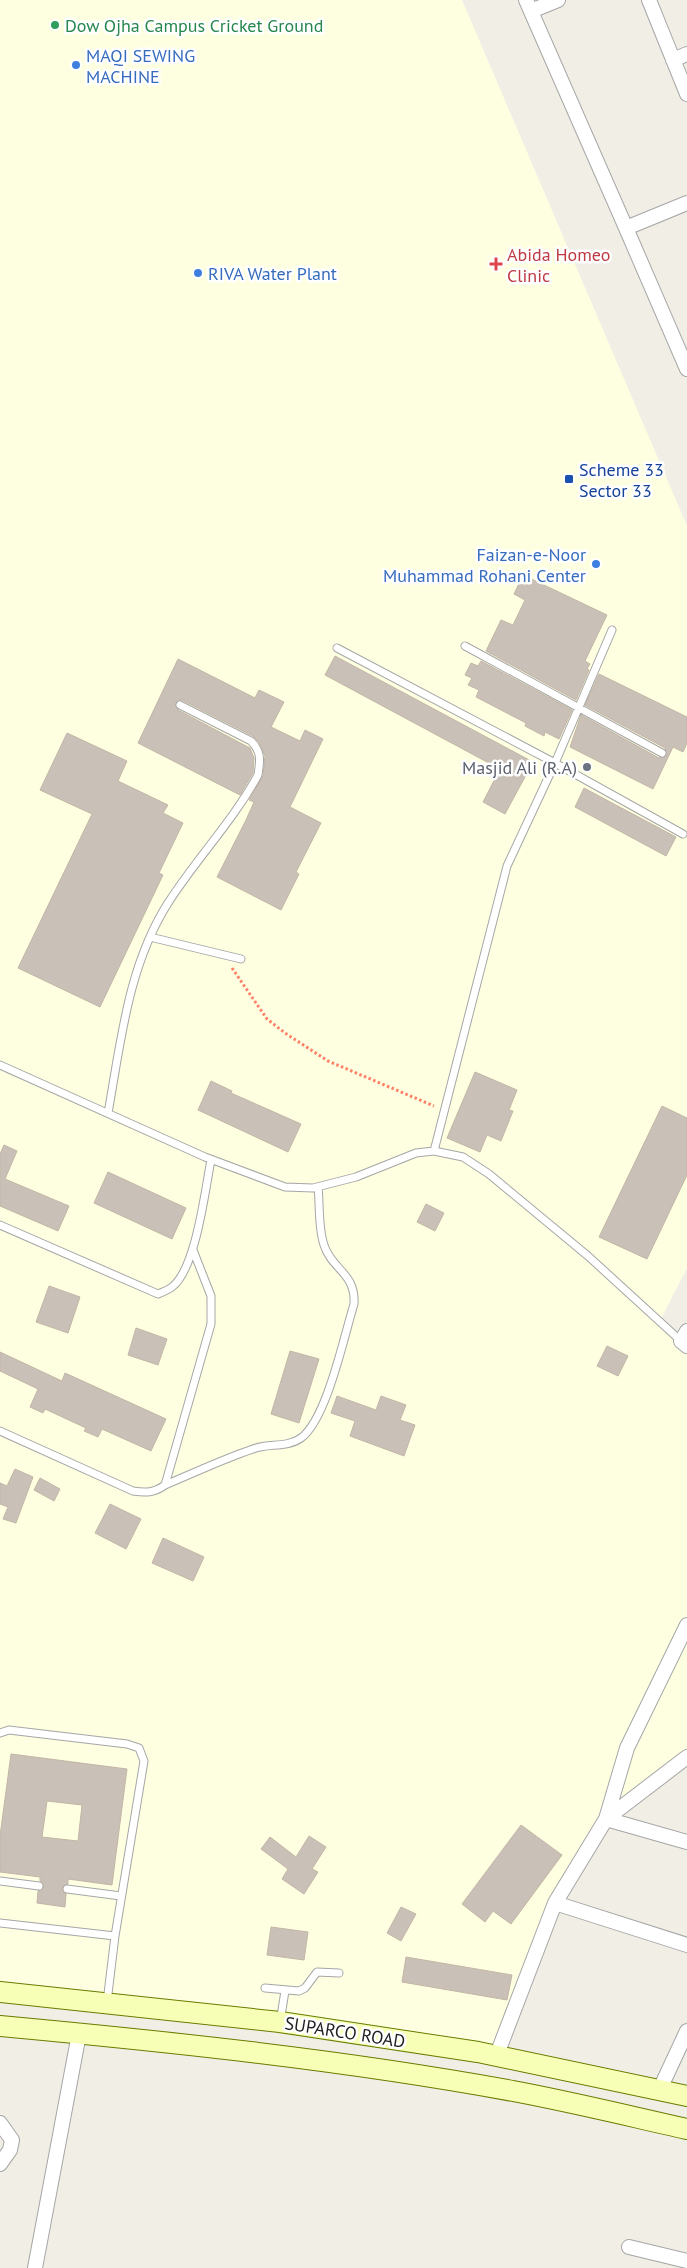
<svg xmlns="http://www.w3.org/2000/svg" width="687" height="2268" font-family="'PT Sans',sans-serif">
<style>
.education{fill:#fdffe0}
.building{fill:#c9c0b7;stroke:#c4b5a6;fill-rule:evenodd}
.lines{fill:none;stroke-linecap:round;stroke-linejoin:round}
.lane-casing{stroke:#a6a6a6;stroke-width:9}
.street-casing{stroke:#a6a6a6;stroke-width:16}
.secondary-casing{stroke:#677d00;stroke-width:22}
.path{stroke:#ff8168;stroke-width:3;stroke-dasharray:2.5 2.5;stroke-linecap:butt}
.lane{stroke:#fff;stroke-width:7}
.street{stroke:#fff;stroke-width:14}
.secondary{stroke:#f6ffb5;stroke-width:20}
.leisure-dot{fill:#2e9e5b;stroke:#fff;stroke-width:2}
.shop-dot{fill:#3f7fe0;stroke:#fff;stroke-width:2}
.health-dot{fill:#e0444e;stroke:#fff;stroke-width:2}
.transit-dot{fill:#1a4fb4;stroke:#fff;stroke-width:2}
.worship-dot{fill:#6b7280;stroke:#fff;stroke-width:2}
.labels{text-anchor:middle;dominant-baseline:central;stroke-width:5;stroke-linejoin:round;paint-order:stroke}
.leisure-label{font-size:18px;fill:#27864d;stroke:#fff;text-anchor:start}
.shop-label{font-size:18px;fill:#366cbe;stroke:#fff;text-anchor:start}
.health-label{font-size:18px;fill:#be3a42;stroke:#fff;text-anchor:start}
.transit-label{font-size:18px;fill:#164399;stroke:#fff;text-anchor:start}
.worship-label{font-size:18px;fill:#5b616d;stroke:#fff;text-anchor:end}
.street-label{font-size:18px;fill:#1f1f1f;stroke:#fff}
</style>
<rect width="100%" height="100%" fill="#f1eee5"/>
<path class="education" d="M 0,0 L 462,0 L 687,526 L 687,1268 L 661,1319 L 687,1345 L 687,1759 L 612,1819 L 555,1903 L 491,2054 L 0,1990 Z"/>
<path class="building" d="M 523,575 L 607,615 L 585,661 L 590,664 L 587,669 L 589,670 L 576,700 L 486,651 L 501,620 L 513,625 L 525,600 L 514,594 Z
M 335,656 L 533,762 L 505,814 L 483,802 L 500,769 L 325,675 Z
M 178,659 L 255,698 L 259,690 L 284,702 L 271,727 L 300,741 L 305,730 L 323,739 L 290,807 L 321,823 L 296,872 L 299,874 L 281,910 L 217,877 L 246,820 L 254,802 L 249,800 L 263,776 L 265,756 L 259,742 L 253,736 L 182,700 L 175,703 L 178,710 L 250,748 L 254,758 L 253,773 L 240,795 L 138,743 Z
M 481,661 L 572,710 L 559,739 L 545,732 L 544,736 L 525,726 L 526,723 L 476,697 L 479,690 L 468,685 L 472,678 L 465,675 L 471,663 L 478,666 Z
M 599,674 L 687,717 L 687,743 L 683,752 L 673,747 L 653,789 L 570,747 L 581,715 L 659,758 L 667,755 L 665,748 L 585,705 Z
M 67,733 L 127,761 L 118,781 L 168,805 L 163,813 L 183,823 L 159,873 L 163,875 L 100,1007 L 18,968 L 92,814 L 40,790 Z
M 584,788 L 676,837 L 666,856 L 575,807 Z
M 475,1072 L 517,1090 L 509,1110 L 513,1111 L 501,1141 L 487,1135 L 480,1152 L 447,1138 Z
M 211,1081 L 232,1091 L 231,1093 L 301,1124 L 288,1152 L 198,1110 Z
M 662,1106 L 687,1118 L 687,1175 L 647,1259 L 599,1237 Z
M 4,1145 L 17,1151 L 5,1179 L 69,1206 L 58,1231 L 0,1206 L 0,1154 Z
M 108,1172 L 186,1208 L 172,1239 L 94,1203 Z
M 426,1204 L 444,1213 L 435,1231 L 417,1222 Z
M 49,1286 L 80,1297 L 68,1333 L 36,1322 Z
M 136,1328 L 167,1339 L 158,1365 L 128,1355 Z
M 607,1346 L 628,1356 L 618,1376 L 597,1366 Z
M 290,1351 L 319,1359 L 299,1423 L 271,1414 Z
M 0,1352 L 62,1381 L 65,1373 L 166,1419 L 151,1451 L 102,1429 L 98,1437 L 84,1431 L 86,1428 L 45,1409 L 43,1413 L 30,1407 L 38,1389 L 0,1371 Z
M 337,1396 L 376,1410 L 381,1396 L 406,1405 L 400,1420 L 415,1425 L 404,1456 L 350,1436 L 355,1421 L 331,1413 Z
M 15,1469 L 33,1477 L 16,1523 L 3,1519 L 8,1507 L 0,1504 L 0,1483 L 7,1486 Z
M 40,1478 L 60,1489 L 54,1501 L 34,1490 Z
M 110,1504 L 141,1519 L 126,1549 L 95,1533 Z
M 163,1538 L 204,1557 L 193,1581 L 152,1563 Z
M 11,1754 L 127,1769 L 112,1885 L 68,1879 L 68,1884 L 62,1888 L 66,1894 L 65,1907 L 37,1903 L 38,1891 L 44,1887 L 40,1881 L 40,1877 L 0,1872 L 0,1836 ZM 47,1801 L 82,1805 L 78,1841 L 42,1837 Z
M 521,1825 L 562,1855 L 511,1924 L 493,1911 L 485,1922 L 462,1904 Z
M 309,1836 L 326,1847 L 312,1869 L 318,1872 L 304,1894 L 282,1879 L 288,1869 L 261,1849 L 270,1837 L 296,1857 Z
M 401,1907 L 416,1914 L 401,1941 L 387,1933 Z
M 271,1927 L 308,1932 L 304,1960 L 267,1955 Z
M 406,1957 L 512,1975 L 507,2000 L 402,1982 Z"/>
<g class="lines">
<defs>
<path id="lane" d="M 465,646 L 662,753
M 337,648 L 555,763 L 683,834
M 150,937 L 241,959
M 0,1065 L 205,1157 L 285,1187 L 313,1188 L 356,1177 L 416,1153 L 434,1151 L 463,1157 L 489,1174 L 588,1256 L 681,1341
M 108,1113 C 121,1041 128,966 168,903 C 196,859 233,821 258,775 C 260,761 262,752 251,741 L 180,705
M 434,1151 L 507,866 L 555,763 L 612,630
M 0,1225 L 158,1294 C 163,1292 168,1290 172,1287 C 196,1269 205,1190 211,1160
M 0,1431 L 133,1491 C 146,1493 154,1493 165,1485 L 211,1324 L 211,1296 L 193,1250
M 165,1485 C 194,1473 223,1459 253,1449 C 268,1443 287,1448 301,1438 C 327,1419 344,1336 354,1304 C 356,1273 332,1270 324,1245 C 318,1228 320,1205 318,1187
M 0,1733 L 9,1730 L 127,1744 L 139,1748 L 144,1761 L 115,1936
M 0,1881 L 39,1886
M 67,1889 L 121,1896
M 0,1923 L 115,1936 L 107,2002
M 265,1988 L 299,1991 L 305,1988 L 317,1972 L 339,1973
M 280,2022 L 285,1991"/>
<path id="street" d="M 526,0 L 626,228 L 687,203
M 649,0 L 687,94
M 531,11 L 558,0
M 673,60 L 687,54
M 626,228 L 687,369
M 687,1331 L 681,1341 L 687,1346
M 687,1625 L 627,1748 L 606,1819 L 687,1842
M 555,1903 L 687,1945
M 496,2057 L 555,1903 L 606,1819 L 687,1757
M 659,2091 L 687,2031
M 0,2123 L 12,2140 L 10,2150 L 0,2164
M 629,2247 L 687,2261
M 35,2268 L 79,2034"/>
<path id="secondary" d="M 0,1992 L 280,2022 L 478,2052 L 687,2096
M 0,2026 C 172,2042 344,2060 513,2091 C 572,2102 629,2116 687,2129"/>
</defs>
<use href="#lane" class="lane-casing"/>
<use href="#street" class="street-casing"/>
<use href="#secondary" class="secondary-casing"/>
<path class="path" d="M 232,968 L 267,1019 L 285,1033 L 328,1061 L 434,1106"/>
<use href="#lane" class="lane"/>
<use href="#street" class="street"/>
<use href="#secondary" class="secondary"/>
</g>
<circle class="leisure-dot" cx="55" cy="25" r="5"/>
<g class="shop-dot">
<circle cx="76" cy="65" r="5"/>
<circle cx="198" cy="273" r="5"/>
<circle cx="596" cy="564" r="5"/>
</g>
<path class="health-dot" d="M493.5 256.5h5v5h5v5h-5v5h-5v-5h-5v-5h5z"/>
<rect class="transit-dot" x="564" y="474" width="10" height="10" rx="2.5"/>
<circle class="worship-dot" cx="587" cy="767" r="5"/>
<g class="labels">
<g class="leisure-label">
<text x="65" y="25">Dow Ojha Campus Cricket Ground</text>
</g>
<g class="shop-label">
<text x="86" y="55">MAQI SEWING<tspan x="86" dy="21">MACHINE</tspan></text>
<text x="208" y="273">RIVA Water Plant</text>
<text x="586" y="554" text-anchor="end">Faizan-e-Noor<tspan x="586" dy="21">Muhammad Rohani Center</tspan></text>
</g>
<g class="health-label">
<text x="507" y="254">Abida Homeo<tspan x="507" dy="21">Clinic</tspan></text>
</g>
<g class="transit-label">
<text x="579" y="469">Scheme 33<tspan x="579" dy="21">Sector 33</tspan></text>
</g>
<g class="worship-label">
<text x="577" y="767">Masjid Ali (R.A)</text>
</g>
<g class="street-label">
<text transform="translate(345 2032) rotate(9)">SUPARCO ROAD</text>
</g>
</g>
</svg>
